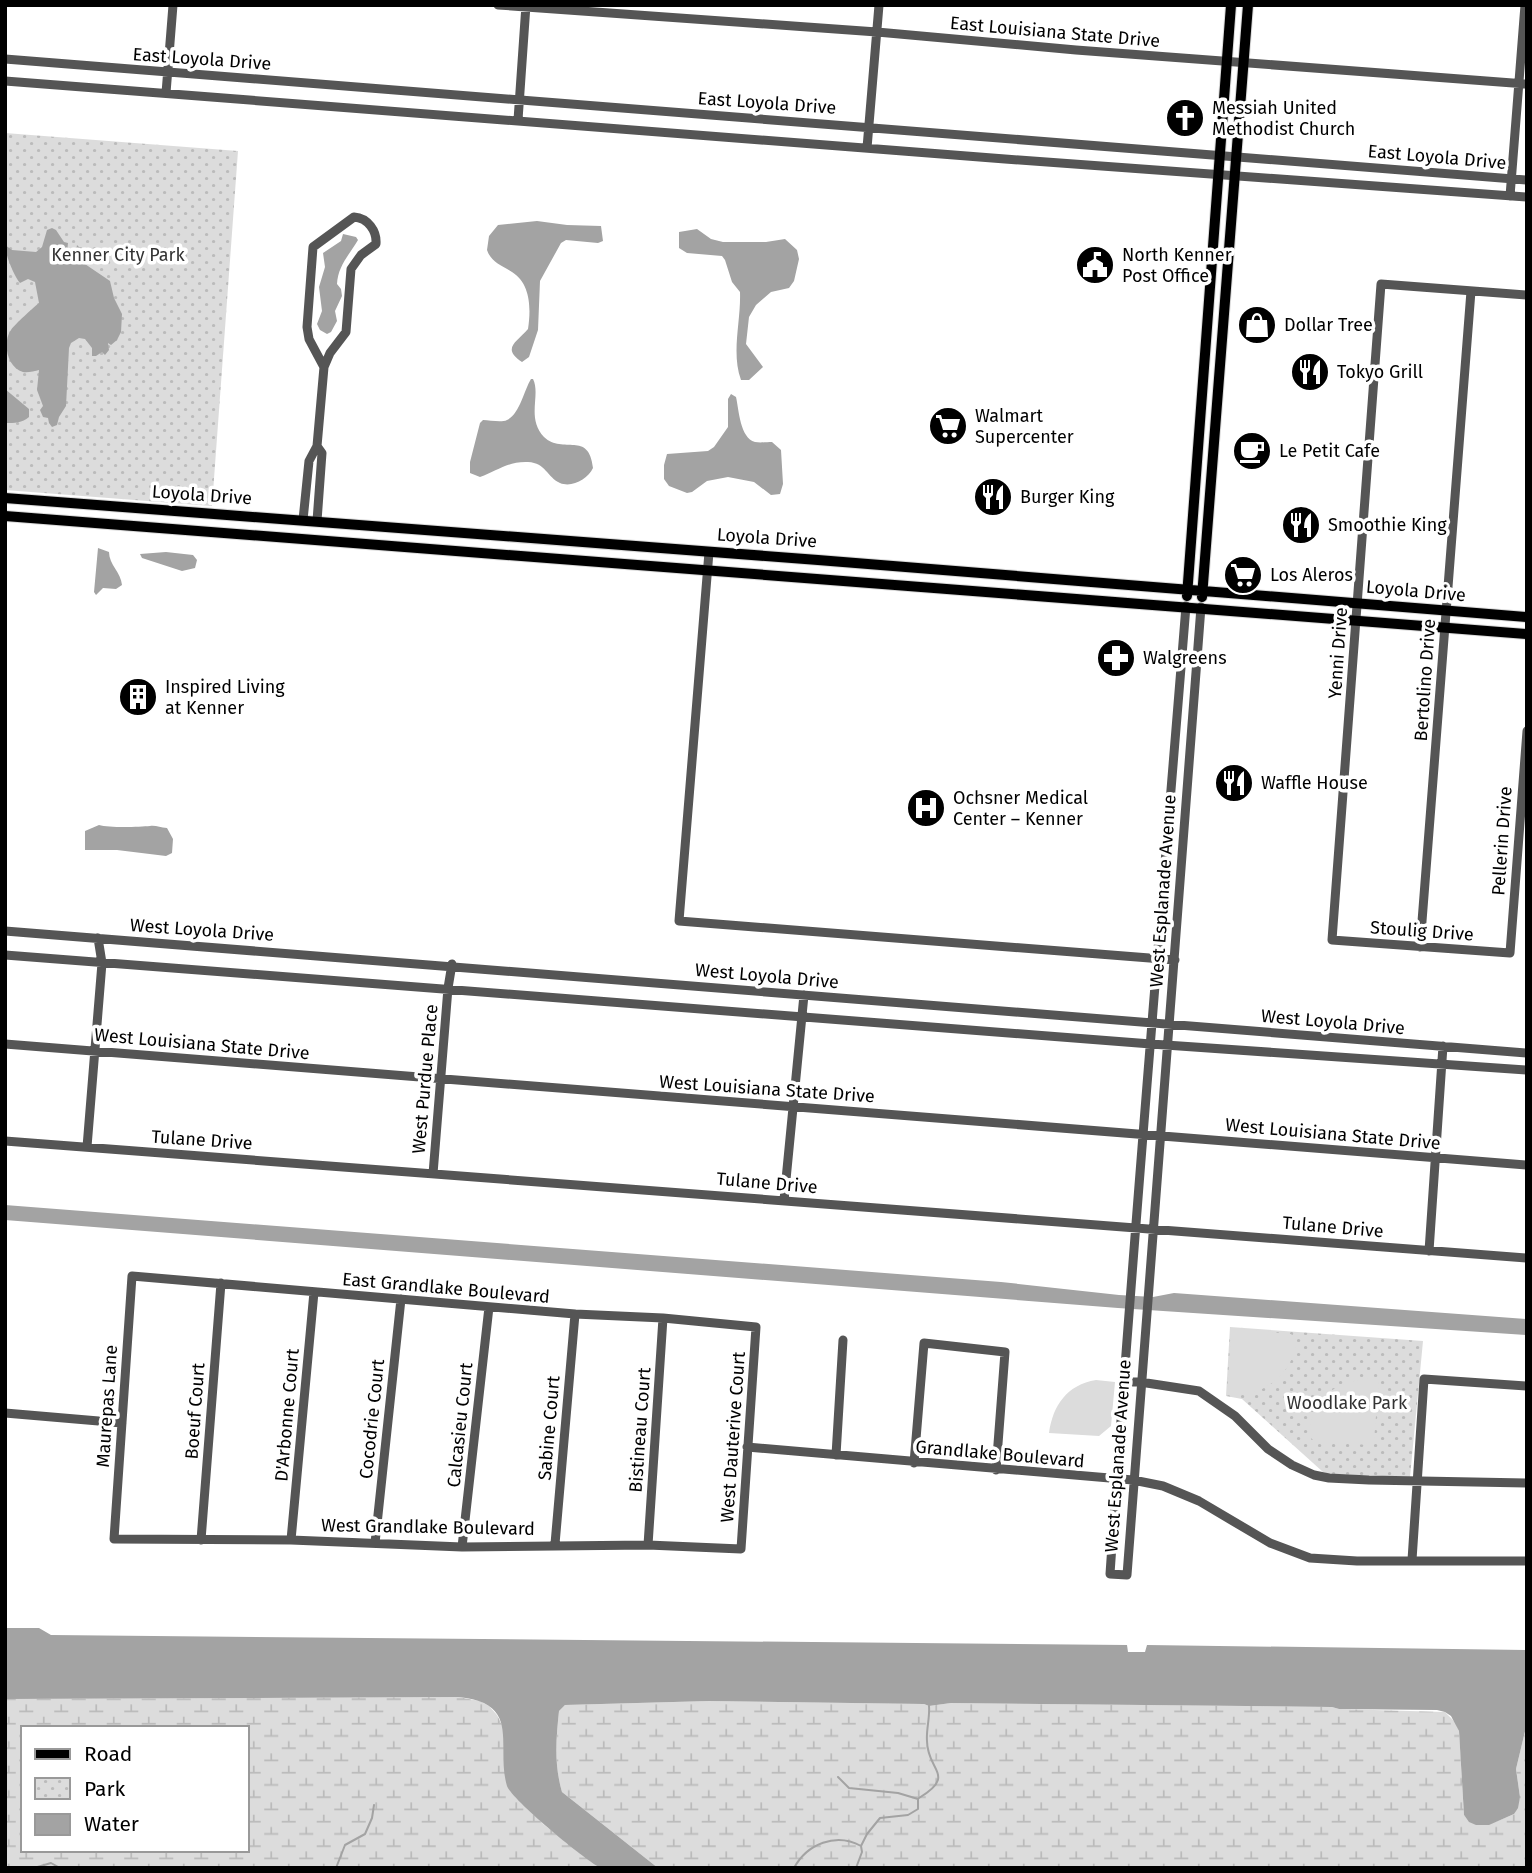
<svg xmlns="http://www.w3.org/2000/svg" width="1532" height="1873" font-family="'Fira Sans',sans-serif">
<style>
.wetland{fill:url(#wetland-marsh);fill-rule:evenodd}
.park{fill:url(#park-dots)}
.pitch{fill:#dcdcdc}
.water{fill:#a3a3a3}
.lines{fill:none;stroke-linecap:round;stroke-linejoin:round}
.stream{stroke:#a3a3a3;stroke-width:2}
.major-casing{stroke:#dbdbdb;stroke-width:12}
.minor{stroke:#555;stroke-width:9}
.major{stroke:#000;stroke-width:10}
.labels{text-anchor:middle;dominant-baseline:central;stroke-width:7;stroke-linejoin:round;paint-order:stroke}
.street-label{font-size:18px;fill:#000;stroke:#fff}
.poi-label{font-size:18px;fill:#000;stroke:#fff;text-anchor:start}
.park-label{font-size:18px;fill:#333;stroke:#fff}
</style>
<defs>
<pattern id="wetland-marsh" width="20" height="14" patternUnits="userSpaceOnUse" patternTransform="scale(1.75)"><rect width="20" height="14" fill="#dcdcdc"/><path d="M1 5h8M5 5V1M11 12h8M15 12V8" fill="none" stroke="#bbb"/></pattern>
<pattern id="park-dots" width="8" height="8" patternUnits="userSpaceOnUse" patternTransform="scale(1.75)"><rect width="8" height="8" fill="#dcdcdc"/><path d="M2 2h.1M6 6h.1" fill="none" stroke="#bbb" stroke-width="1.8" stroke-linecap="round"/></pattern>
</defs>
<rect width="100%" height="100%" fill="#fff"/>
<path class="wetland" d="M 458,1697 L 480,1701 L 489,1706 L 497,1715 L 503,1727 L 505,1762 L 543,1824 L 601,1868 L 5,1868 L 5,1699 ZM 23,1728 L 247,1728 L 247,1850 L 23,1850 Z
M 709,1701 L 924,1704 L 929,1706 L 951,1703 L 1332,1707 L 1339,1709 L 1445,1712 L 1455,1722 L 1459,1731 L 1464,1815 C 1477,1834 1497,1821 1514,1814 L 1520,1797 L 1516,1769 L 1527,1723 L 1527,1868 L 658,1868 L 562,1792 C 554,1764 556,1740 559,1711 L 565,1705 Z"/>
<path class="park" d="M 5,133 L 238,151 L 212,506 L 5,490 Z
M 1230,1327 L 1423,1341 L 1410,1477 L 1329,1474 L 1323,1472 L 1242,1399 L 1226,1396 Z"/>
<path class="pitch" d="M 1233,1329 L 1291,1334 L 1296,1339 C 1295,1375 1260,1399 1227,1395 L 1231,1331 Z
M 1379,1378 L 1374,1441 L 1370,1445 L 1314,1441 L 1308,1435 C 1314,1393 1339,1379 1379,1378 Z
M 1096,1380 L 1115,1382 L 1111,1426 L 1099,1436 L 1049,1433 C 1053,1405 1067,1385 1096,1380 Z"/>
<path class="water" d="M 537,221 L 567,225 L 601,226 L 603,241 L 598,243 L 566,240 L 561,243 L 540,281 L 538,330 L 529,357 L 522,362 C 501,348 517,342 528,329 C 531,309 531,284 512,272 C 501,265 491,262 487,250 L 489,236 L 498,225 Z
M 52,228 L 56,230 L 64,242 L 68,243 L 67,253 L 69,257 L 75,257 L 77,245 L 80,248 L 82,262 L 110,281 L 114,298 L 122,314 L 121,332 L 117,340 L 111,345 L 108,343 L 109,350 L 105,355 L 102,352 L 96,356 L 92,356 L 92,348 L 85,339 L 79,338 L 71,343 L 69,348 L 66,406 L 59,417 L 57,425 L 52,427 L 49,423 L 48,418 L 43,417 L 40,410 L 43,406 L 37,390 L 39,370 C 35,371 27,373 23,372 C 7,368 2,342 11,330 C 16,323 32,309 39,303 L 35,282 L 28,279 L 20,283 C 14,276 5,254 5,245 L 12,250 L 36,252 L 42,247 L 47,230 Z
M 697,229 L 711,239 L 723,242 L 766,242 L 785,239 L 797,250 L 799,259 L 794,281 L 789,288 L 771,292 L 756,305 L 749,317 L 746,344 L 763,367 L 749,380 L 741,380 C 731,352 741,322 740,292 L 732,282 L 725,260 L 722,256 L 687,253 L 679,248 L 679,232 Z
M 343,234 L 356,237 L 358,240 C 349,255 338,266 337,284 L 341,289 L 342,296 L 335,311 L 337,321 L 331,332 L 327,334 L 320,330 L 317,324 L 322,311 L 319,287 L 325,267 L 323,253 L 341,241 Z
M 531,379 L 533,379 C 541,395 526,418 544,437 C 563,455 589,430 593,468 C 588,479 572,488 560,483 C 547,477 546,463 528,462 C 508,461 497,471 480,477 L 470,473 L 470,462 L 480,423 L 483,420 C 490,420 501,423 507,420 C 520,414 524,390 531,379 Z
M 5,389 L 29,409 L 29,417 C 22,423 15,423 5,423 Z
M 731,394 L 736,397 C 739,410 740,438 755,442 C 760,443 767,442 772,442 L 781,450 L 783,484 L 780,494 L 771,495 L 754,482 L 728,477 L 707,481 L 692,492 L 687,493 L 669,486 L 664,479 L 664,465 L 667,454 L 708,451 L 714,447 L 728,427 L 728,399 Z
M 98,548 L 109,552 C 109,565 121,572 122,585 L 116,589 L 103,588 L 96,595 L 94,592 Z
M 166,552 L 193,555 L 197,560 L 195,568 L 182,571 L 142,558 L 140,554 Z
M 99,825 C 109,828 139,827 150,826 C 156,825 160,828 167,828 L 173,839 L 172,853 L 166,856 L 117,850 L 85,850 L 85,831 Z
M 5,1205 L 1001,1282 L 1119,1295 L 1153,1297 L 1174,1293 L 1527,1319 L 1527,1335 L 1118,1308 L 5,1220 Z
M 5,1628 L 39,1628 L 51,1635 L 1127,1645 L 1128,1652 L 1145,1652 L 1147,1645 L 1527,1650 L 1527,1723 L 1516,1769 L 1520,1797 L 1518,1808 L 1514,1814 L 1489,1825 L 1476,1825 L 1469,1822 L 1464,1815 L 1459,1731 L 1451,1716 L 1445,1712 L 1437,1710 L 1339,1709 L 1332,1707 L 951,1703 L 929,1706 L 924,1704 L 709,1701 L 565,1705 L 559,1711 C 556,1740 554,1764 562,1792 L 658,1868 C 646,1868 608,1871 599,1867 C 584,1859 512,1800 507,1786 C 495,1746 523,1703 458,1697 L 5,1699 Z"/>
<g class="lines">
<path class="stream" d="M 838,1777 L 849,1788 L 898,1793 L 918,1799 L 918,1809 L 908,1815 L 880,1818 L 867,1834 L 861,1846
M 919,1798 C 957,1775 927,1771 927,1741 C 926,1730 930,1718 929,1706
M 34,1868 L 51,1863 L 60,1868
M 250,1868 L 274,1868
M 336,1868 L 345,1845 L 365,1834 L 372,1818 L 374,1805
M 794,1868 C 807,1844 836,1832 861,1846 L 862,1852 L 856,1868"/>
<defs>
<path id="major" d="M 5,498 L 818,560 L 1527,617
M 5,516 L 1527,634
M 1187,596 L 1231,5
M 1202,597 L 1248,5"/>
</defs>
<use href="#major" class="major-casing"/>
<path class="minor" d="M 498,5 L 877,32 L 1076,50 L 1527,84
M 5,59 L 1527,180
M 5,81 L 1005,159 L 1527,197
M 166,93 L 173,5
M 518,120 L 526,5
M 867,148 L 879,5
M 1510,196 L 1525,5
M 1527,295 L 1381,284 L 1332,940 L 1510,953 L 1527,731
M 317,446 L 322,453 L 317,521
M 303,520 L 309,461 L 317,446 L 324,367 L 330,353 L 346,332 L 351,269 L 361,255 L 376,244 C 377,231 368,218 354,217 L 313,247 L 307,327 L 309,339 L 324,367
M 709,552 L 679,921 L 1175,960
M 1186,606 C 1160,928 1132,1251 1110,1574 L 1127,1575 L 1201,607
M 5,931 C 513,968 1020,1012 1527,1053
M 1420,947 L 1471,291
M 5,955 L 1151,1044 L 1527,1070
M 5,1044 L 1527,1165
M 5,1141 L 1527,1258
M 87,1147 L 102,963 L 98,938
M 433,1174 L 448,988 L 452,964
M 784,1200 L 804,995
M 1429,1251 L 1443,1046
M 132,1276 L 575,1314 L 663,1318 L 756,1327 L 741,1549 L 648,1545 L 462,1547 L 291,1540 L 114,1539 Z
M 1123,1382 L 1140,1382 L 1199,1391 L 1235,1416 L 1268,1449 L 1292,1465 L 1314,1475 L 1329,1478 L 1369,1480 L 1527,1483
M 5,1413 L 122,1423
M 747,1447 L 1133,1480 L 1163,1486 L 1199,1501 L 1270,1543 L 1310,1558 L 1357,1561 L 1527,1561
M 836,1455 L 843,1340
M 914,1463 L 924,1343 L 1005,1352 L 996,1470
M 201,1540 L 221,1283
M 291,1540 L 314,1292
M 375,1543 L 401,1299
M 555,1544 L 575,1314
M 648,1545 L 663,1318
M 462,1547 L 489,1307
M 1412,1560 L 1424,1379 L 1527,1386"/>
<use href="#major" class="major"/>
</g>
<defs>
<symbol id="church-disc" viewBox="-11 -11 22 22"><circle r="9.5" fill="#000" stroke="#fff"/><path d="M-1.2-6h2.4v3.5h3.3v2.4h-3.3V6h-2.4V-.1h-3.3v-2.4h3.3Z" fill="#fff"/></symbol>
<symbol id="civic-disc" viewBox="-11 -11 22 22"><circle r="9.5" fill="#000" stroke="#fff"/><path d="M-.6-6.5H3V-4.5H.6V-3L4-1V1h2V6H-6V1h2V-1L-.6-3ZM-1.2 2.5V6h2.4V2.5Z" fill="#fff"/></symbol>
<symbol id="shop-disc" viewBox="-11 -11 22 22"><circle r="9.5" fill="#000" stroke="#fff"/><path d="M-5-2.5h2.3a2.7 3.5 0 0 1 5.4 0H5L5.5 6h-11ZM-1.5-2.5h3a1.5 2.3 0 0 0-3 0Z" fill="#fff"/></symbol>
<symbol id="restaurant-disc" viewBox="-11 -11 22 22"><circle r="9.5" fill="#000" stroke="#fff"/><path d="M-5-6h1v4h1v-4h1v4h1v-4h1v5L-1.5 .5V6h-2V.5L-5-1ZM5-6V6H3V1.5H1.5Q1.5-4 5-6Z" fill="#fff"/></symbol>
<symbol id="supermarket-disc" viewBox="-11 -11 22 22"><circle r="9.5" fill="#000" stroke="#fff"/><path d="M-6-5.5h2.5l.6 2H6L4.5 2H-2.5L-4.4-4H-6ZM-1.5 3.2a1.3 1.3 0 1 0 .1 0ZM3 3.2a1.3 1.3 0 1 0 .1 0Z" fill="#fff"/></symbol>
<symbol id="cafe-disc" viewBox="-11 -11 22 22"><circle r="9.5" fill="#000" stroke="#fff"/><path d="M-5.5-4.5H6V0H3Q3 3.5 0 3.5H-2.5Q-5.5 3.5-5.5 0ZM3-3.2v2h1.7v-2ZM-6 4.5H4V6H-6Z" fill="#fff"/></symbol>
<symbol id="pharmacy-disc" viewBox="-11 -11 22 22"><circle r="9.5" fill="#000" stroke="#fff"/><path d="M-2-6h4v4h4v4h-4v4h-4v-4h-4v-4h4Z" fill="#fff"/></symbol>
<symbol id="building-disc" viewBox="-11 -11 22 22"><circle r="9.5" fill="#000" stroke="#fff"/><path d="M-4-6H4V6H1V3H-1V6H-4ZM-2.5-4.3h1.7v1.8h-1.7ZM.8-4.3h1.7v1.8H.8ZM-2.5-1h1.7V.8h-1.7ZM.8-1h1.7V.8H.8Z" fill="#fff"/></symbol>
<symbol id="hospital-disc" viewBox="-11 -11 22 22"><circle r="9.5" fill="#000" stroke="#fff"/><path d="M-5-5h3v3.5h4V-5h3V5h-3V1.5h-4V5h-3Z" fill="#fff"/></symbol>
</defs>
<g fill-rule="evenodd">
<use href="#church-disc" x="1163" y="96" width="44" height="44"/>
<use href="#civic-disc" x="1073" y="243" width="44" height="44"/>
<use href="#shop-disc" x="1235" y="303" width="44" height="44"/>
<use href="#restaurant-disc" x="1288" y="350" width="44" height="44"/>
<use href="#supermarket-disc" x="926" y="404" width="44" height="44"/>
<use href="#cafe-disc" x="1230" y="429" width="44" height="44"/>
<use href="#restaurant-disc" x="971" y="475" width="44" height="44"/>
<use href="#restaurant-disc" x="1279" y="503" width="44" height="44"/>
<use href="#supermarket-disc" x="1221" y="553" width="44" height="44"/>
<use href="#pharmacy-disc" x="1094" y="636" width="44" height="44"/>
<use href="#building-disc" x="116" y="675" width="44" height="44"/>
<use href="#restaurant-disc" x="1212" y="761" width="44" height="44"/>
<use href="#hospital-disc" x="904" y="786" width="44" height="44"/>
</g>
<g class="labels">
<g class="street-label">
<text transform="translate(1055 32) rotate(5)">East Louisiana State Drive</text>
<text transform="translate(202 59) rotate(4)">East Loyola Drive</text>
<text transform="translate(767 103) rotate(4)">East Loyola Drive</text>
<text transform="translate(1437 157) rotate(5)">East Loyola Drive</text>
<text transform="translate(202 495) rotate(4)">Loyola Drive</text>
<text transform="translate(767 538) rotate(4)">Loyola Drive</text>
<text transform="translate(1416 591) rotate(5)">Loyola Drive</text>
<text transform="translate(1338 653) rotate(-86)">Yenni Drive</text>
<text transform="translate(1425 680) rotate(-86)">Bertolino Drive</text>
<text transform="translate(1502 841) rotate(-86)">Pellerin Drive</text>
<text transform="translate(1163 891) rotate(-86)">West Esplanade Avenue</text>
<text transform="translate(202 930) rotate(4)">West Loyola Drive</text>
<text transform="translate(1422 931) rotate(4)">Stoulig Drive</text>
<text transform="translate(767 976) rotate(5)">West Loyola Drive</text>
<text transform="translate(1333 1022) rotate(5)">West Loyola Drive</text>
<text transform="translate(202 1044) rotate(5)">West Louisiana State Drive</text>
<text transform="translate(425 1079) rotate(-85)">West Purdue Place</text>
<text transform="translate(767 1089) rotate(4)">West Louisiana State Drive</text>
<text transform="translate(1333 1134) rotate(5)">West Louisiana State Drive</text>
<text transform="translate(202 1140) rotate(4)">Tulane Drive</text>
<text transform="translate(767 1183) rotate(5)">Tulane Drive</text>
<text transform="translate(1333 1227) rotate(5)">Tulane Drive</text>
<text transform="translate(446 1288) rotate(5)">East Grandlake Boulevard</text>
<text transform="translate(107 1406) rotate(-86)">Maurepas Lane</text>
<text transform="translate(195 1411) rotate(-86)">Boeuf Court</text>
<text transform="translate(287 1415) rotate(-85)">D'Arbonne Court</text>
<text transform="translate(372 1419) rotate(-84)">Cocodrie Court</text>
<text transform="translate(460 1425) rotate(-84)">Calcasieu Court</text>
<text transform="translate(549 1428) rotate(-85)">Sabine Court</text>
<text transform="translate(640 1430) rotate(-86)">Bistineau Court</text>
<text transform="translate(733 1437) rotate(-86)">West Dauterive Court</text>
<text transform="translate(1000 1454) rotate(5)">Grandlake Boulevard</text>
<text transform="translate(1118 1456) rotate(-86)">West Esplanade Avenue</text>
<text transform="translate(428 1527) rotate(1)">West Grandlake Boulevard</text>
</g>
<g class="poi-label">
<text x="1212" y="108">Messiah United<tspan x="1212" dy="21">Methodist Church</tspan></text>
<text x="1122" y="255">North Kenner<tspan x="1122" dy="21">Post Office</tspan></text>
<text x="1284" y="325">Dollar Tree</text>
<text x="1337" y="372">Tokyo Grill</text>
<text x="975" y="416">Walmart<tspan x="975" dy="21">Supercenter</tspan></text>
<text x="1279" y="451">Le Petit Cafe</text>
<text x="1020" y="497">Burger King</text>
<text x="1328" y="525">Smoothie King</text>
<text x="1270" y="575">Los Aleros</text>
<text x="1143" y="658">Walgreens</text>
<text x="165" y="687">Inspired Living<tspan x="165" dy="21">at Kenner</tspan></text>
<text x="1261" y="783">Waffle House</text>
<text x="953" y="798">Ochsner Medical<tspan x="953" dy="21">Center – Kenner</tspan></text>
</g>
<g class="park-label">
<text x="118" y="255">Kenner City Park</text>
<text x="1347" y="1403">Woodlake Park</text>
</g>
</g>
<rect width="1532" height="1873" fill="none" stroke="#000000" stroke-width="14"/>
<rect x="21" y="1726" width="228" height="126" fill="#ffffff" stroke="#999999" stroke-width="2"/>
<rect x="35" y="1749" width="35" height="10" fill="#000000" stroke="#999999" stroke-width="2"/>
<text x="84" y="1761" font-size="21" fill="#000000">Road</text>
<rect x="35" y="1778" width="35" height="21" fill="url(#park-dots)" stroke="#999999" stroke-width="2"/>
<text x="84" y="1796" font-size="21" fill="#000000">Park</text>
<rect x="35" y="1814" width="35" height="21" fill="#a3a3a3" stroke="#999999" stroke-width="2"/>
<text x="84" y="1831" font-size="21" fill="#000000">Water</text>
</svg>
